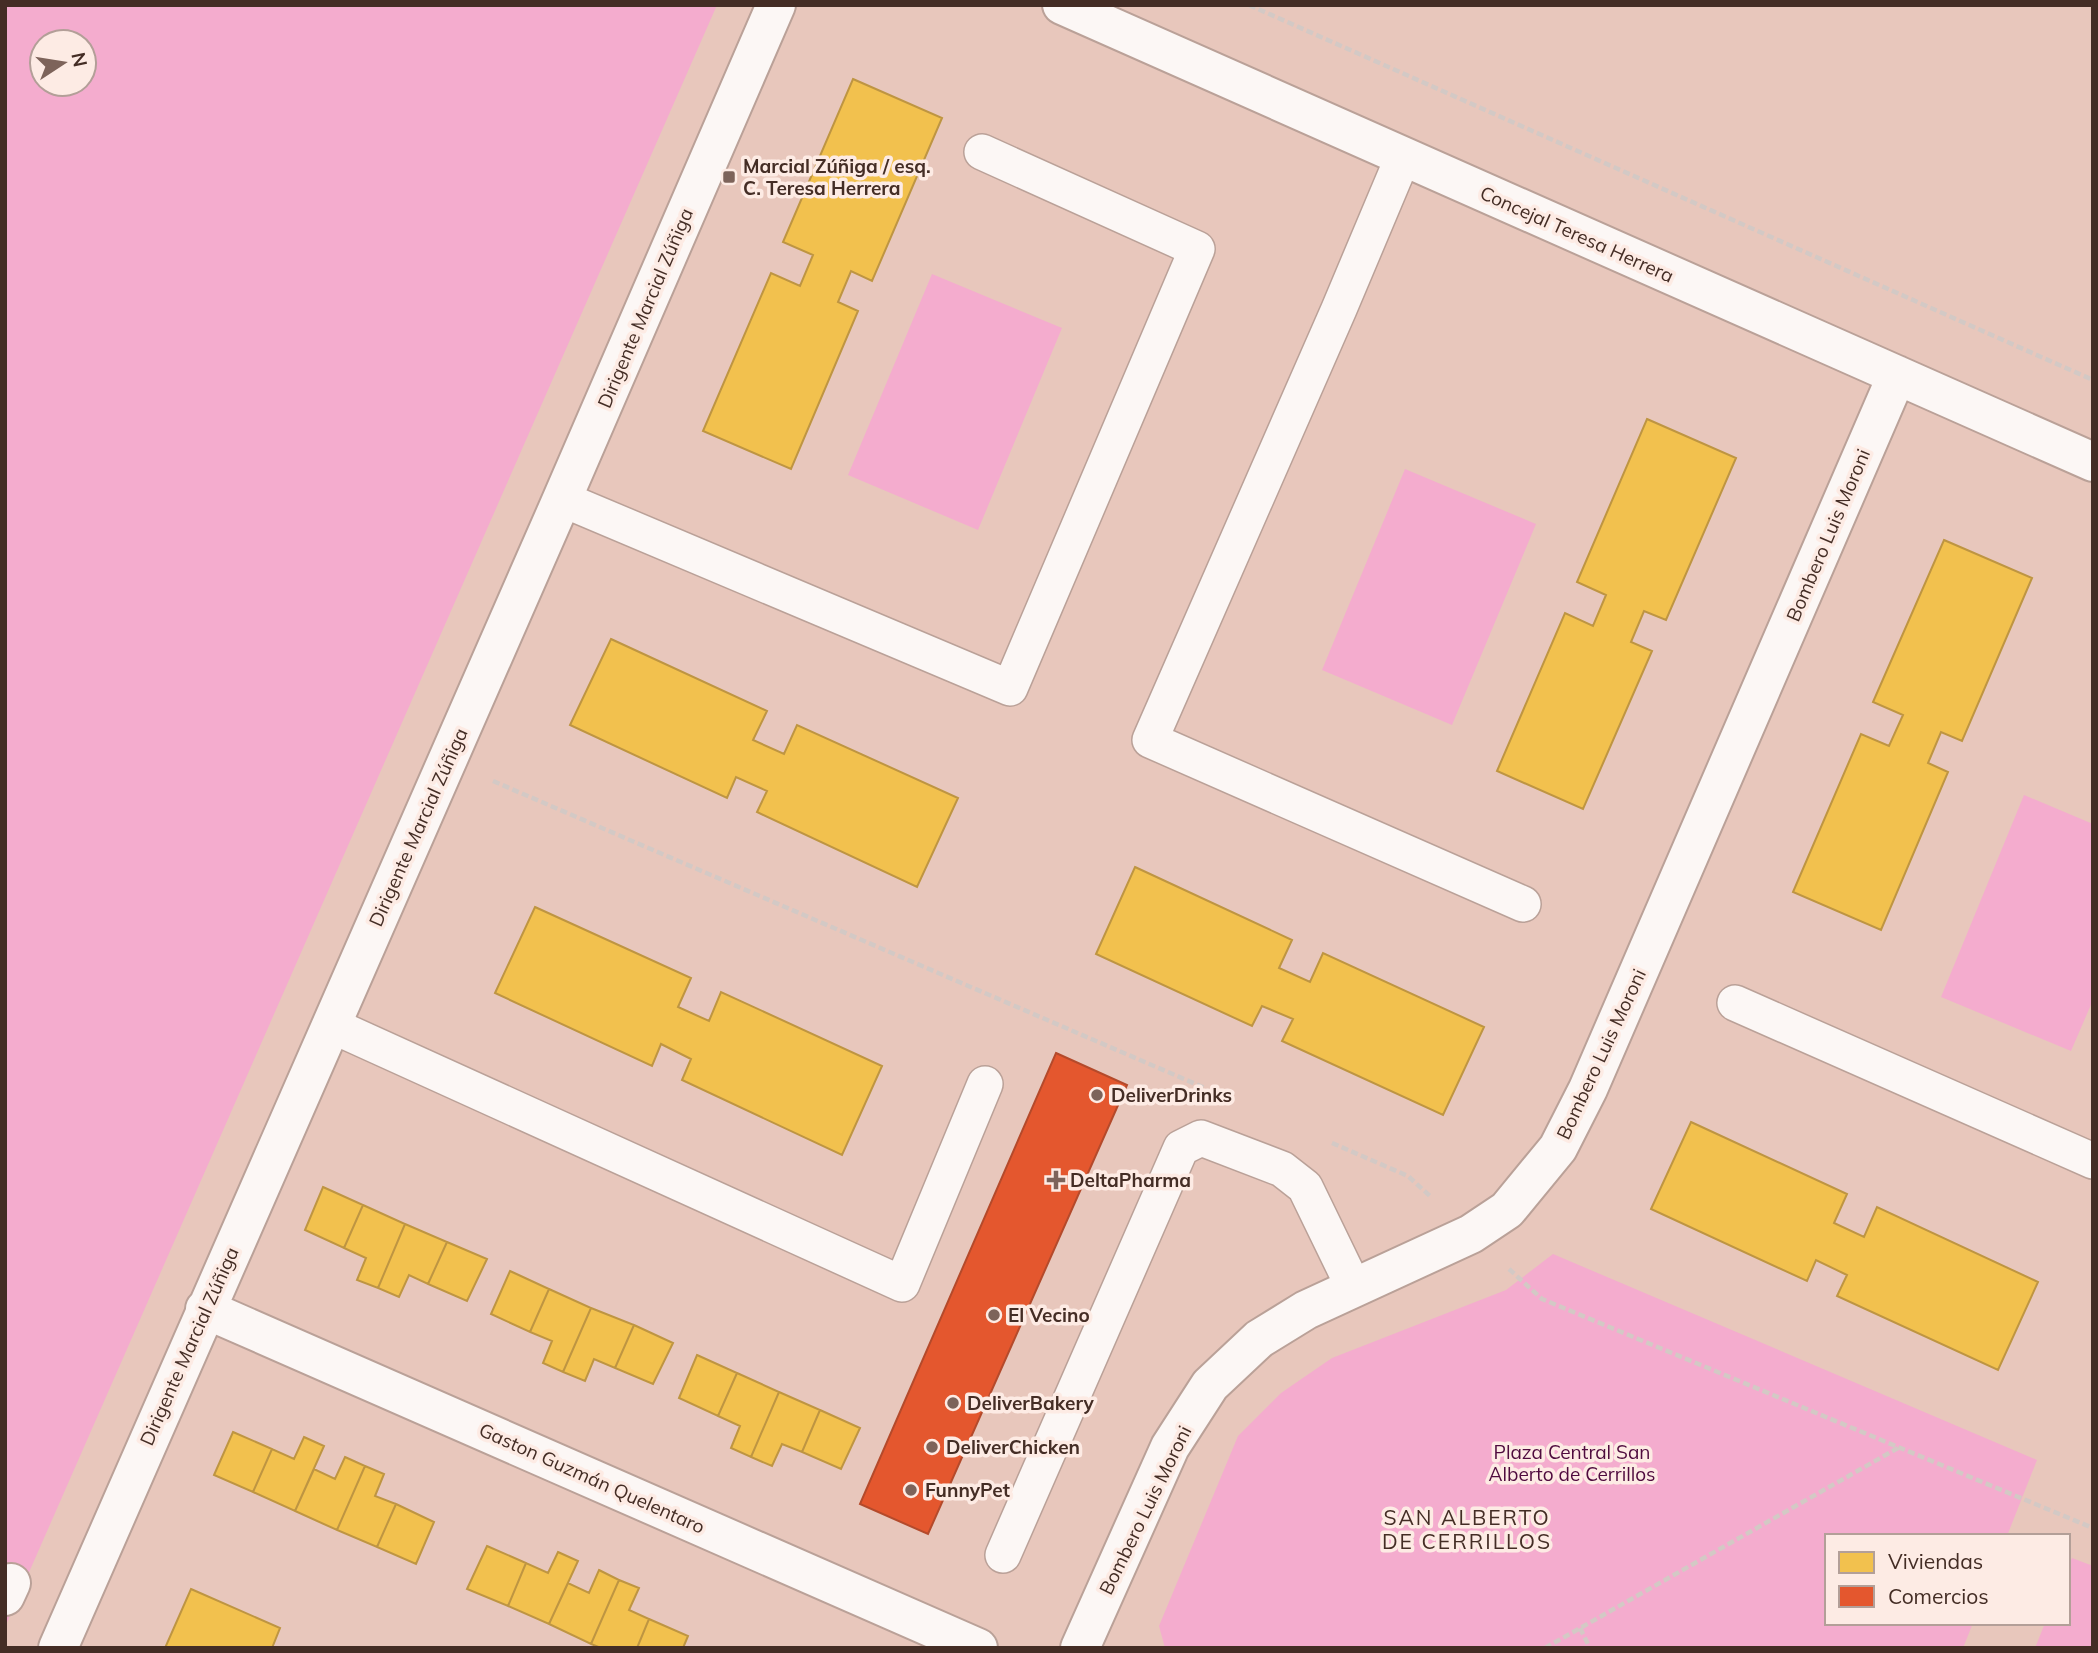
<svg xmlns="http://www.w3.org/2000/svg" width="2098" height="1653" font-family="Mulish,sans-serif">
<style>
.green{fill:#f4acce;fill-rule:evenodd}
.homes{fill:#f2c14e;stroke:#be9542;stroke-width:2}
.shops{fill:#e4572e;stroke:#b44a2b;stroke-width:2}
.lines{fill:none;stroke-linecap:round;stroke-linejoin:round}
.service-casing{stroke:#baa198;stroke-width:38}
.minor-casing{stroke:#baa198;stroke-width:42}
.path{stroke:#d3c9c5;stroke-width:4.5;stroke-dasharray:7 3.5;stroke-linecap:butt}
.service{stroke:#fcf7f5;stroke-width:35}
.minor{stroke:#fcf7f5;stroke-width:38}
.poi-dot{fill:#7d635a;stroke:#fdebe4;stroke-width:2.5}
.labels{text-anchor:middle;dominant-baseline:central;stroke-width:7;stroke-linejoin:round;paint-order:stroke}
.poi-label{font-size:19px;font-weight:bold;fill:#442d25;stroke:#fdebe4;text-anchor:start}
.street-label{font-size:19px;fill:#442d25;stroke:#fdebe4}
.park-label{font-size:19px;fill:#4f0b3e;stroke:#fdebe4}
.neighbourhood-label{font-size:21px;letter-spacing:2px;fill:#442d25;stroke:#fdebe4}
</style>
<rect width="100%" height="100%" fill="#e8c7bc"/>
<path class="green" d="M 5,5 L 717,5 L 5,1627 ZM 42,42 L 84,42 L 84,84 L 42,84 Z
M 932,274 L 1062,328 L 978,530 L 848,475 Z
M 1405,469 L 1536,524 L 1452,725 L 1322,670 Z
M 2024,795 L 2093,824 L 2093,1000 L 2071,1051 L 1941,997 Z
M 1553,1254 L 2037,1460 L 2007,1536 L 1827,1536 L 1827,1623 L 1973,1623 L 1963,1648 L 1165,1648 L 1159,1626 L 1238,1436 L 1281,1393 L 1332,1358 L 1506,1290 Z
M 2072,1558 L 2093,1566 L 2093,1648 L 2035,1648 L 2045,1623 L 2068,1623 L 2068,1566 Z"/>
<path class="homes" d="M 853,79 L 942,118 L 872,281 L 851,271 L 838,302 L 858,311 L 791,469 L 703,431 L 771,273 L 800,286 L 813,255 L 783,242 Z
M 1647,419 L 1736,458 L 1666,620 L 1644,611 L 1631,642 L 1652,651 L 1583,809 L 1497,771 L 1565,613 L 1593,626 L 1606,595 L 1577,582 Z
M 1944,540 L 2032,578 L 1962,741 L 1941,732 L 1928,763 L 1948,772 L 1881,930 L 1793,892 L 1861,734 L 1889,746 L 1903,715 L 1873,702 Z
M 611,639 L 767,711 L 753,740 L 784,754 L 797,725 L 958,798 L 917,887 L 757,812 L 767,791 L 736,777 L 727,798 L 570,725 Z
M 1135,867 L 1292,940 L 1279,968 L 1310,982 L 1323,953 L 1484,1027 L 1443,1115 L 1282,1041 L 1293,1019 L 1262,1006 L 1252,1026 L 1096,954 Z
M 535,907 L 691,978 L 678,1007 L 709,1021 L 721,992 L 882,1066 L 842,1155 L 682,1080 L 691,1059 L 661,1044 L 652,1066 L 495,993 Z
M 1691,1122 L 1847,1194 L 1834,1223 L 1864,1237 L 1877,1207 L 2038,1282 L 1998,1370 L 1837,1296 L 1847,1275 L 1816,1260 L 1807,1281 L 1651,1209 Z
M 323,1187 L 363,1205 L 344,1248 L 305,1230 Z
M 363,1205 L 405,1224 L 378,1288 L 357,1280 L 366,1258 L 344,1248 Z
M 405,1224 L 447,1242 L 428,1284 L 409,1275 L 399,1297 L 378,1288 Z
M 447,1242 L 487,1259 L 467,1301 L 428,1284 Z
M 510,1271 L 549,1289 L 530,1332 L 491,1314 Z
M 549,1289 L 591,1308 L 563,1372 L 543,1363 L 552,1341 L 530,1332 Z
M 591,1308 L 634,1325 L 615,1368 L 594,1359 L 585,1381 L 563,1372 Z
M 634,1325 L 673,1343 L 653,1384 L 615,1368 Z
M 697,1355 L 737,1373 L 718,1416 L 679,1398 Z
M 737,1373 L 779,1392 L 751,1457 L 731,1448 L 740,1426 L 718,1416 Z
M 779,1392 L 820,1410 L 802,1452 L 782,1444 L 772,1466 L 751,1457 Z
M 820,1410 L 860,1428 L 841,1469 L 802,1452 Z
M 233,1432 L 272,1449 L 253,1492 L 214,1475 Z
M 304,1437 L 324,1446 L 295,1511 L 253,1492 L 272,1449 L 294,1459 Z
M 345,1457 L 365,1466 L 337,1530 L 295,1511 L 314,1469 L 335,1479 Z
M 365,1466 L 384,1474 L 375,1496 L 396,1504 L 377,1547 L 337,1530 Z
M 396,1504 L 434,1522 L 416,1564 L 377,1547 Z
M 487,1546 L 526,1563 L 508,1606 L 467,1589 Z
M 558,1552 L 578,1561 L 549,1624 L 508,1606 L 526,1563 L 548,1573 Z
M 599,1570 L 619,1580 L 591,1644 L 549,1624 L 568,1583 L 589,1593 Z
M 619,1580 L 639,1588 L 629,1610 L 649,1619 L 637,1648 L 601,1648 L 591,1644 Z
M 191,1589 L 280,1628 L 272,1648 L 165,1648 Z
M 649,1619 L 688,1636 L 683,1648 L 637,1648 Z"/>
<path class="shops" d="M 1056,1053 L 1127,1085 L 928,1534 L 860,1504 Z"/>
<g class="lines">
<defs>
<path id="service" d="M 1403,157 L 1339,309 L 1150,740 L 1523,904
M 562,499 L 1010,688 L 1197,249 L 982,152
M 1735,1003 L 2093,1161
M 331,1025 L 902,1284 L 985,1084
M 1003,1555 L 1181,1148 L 1201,1138 L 1282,1169 L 1305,1187 L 1354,1288"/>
<path id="minor" d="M 1062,5 L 2093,462
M 205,1309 L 978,1648
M 5,1596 L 11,1583
M 58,1648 L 562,499 L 776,5
M 1080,1648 L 1170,1447 L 1210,1385 L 1259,1339 L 1306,1310 L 1471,1234 L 1507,1210 L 1558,1148 L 1588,1089 L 1897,375"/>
</defs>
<use href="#service" class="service-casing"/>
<use href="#minor" class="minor-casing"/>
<path class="path" d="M 1249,5 L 2093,380
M 493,781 L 1205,1088
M 1332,1143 L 1408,1176 L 1430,1196
M 1509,1269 L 1542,1299 L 2093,1528
M 1580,1628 L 1590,1648
M 1545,1648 L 1898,1448"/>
<use href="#service" class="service"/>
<use href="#minor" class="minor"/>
</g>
<g class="poi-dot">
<rect x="722" y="170" width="14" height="14" rx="3.5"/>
<circle cx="1097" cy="1095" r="7"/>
<path d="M1052.5 1169.5h7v7h7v7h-7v7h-7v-7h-7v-7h7z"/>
<circle cx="994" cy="1315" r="7"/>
<circle cx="953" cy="1403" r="7"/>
<circle cx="932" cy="1447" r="7"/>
<circle cx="911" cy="1490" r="7"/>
</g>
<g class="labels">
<g class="poi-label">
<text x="743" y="166">Marcial Zúñiga / esq.<tspan x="743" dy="22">C. Teresa Herrera</tspan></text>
<text x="1111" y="1095">DeliverDrinks</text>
<text x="1070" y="1180">DeltaPharma</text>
<text x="1008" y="1315">El Vecino</text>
<text x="967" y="1403">DeliverBakery</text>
<text x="946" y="1447">DeliverChicken</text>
<text x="925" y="1490">FunnyPet</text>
</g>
<g class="street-label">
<text transform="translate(1577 234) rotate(24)">Concejal Teresa Herrera</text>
<text transform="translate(645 308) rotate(-67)">Dirigente Marcial Zúñiga</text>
<text transform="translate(1828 535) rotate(-67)">Bombero Luis Moroni</text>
<text transform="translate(418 827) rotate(-66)">Dirigente Marcial Zúñiga</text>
<text transform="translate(1601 1054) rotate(-65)">Bombero Luis Moroni</text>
<text transform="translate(189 1346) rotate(-66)">Dirigente Marcial Zúñiga</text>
<text transform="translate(592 1478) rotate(24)">Gaston Guzmán Quelentaro</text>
<text transform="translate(1145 1510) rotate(-64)">Bombero Luis Moroni</text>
</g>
<g class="park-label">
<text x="1572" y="1452">Plaza Central San<tspan x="1572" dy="22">Alberto de Cerrillos</tspan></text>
</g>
<g class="neighbourhood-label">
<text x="1467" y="1517">SAN ALBERTO<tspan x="1467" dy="24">DE CERRILLOS</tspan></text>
</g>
</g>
<rect width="2098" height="1653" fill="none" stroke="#442d25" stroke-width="14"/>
<rect x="1825" y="1534" width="245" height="91" fill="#fdebe4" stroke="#b39f98" stroke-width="2"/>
<rect x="1839" y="1552" width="35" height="21" fill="#f2c14e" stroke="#b39f98" stroke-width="2"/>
<text x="1888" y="1569" font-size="21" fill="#442d25">Viviendas</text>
<rect x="1839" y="1586" width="35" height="21" fill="#e4572e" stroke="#b39f98" stroke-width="2"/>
<text x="1888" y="1604" font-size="21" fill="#442d25">Comercios</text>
<g transform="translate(63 63) rotate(78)"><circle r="33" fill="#fdebe4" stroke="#b39f98" stroke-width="2"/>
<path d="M0-5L12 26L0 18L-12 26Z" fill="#7d635a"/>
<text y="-10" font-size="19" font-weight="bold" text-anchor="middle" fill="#442d25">N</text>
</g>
</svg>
